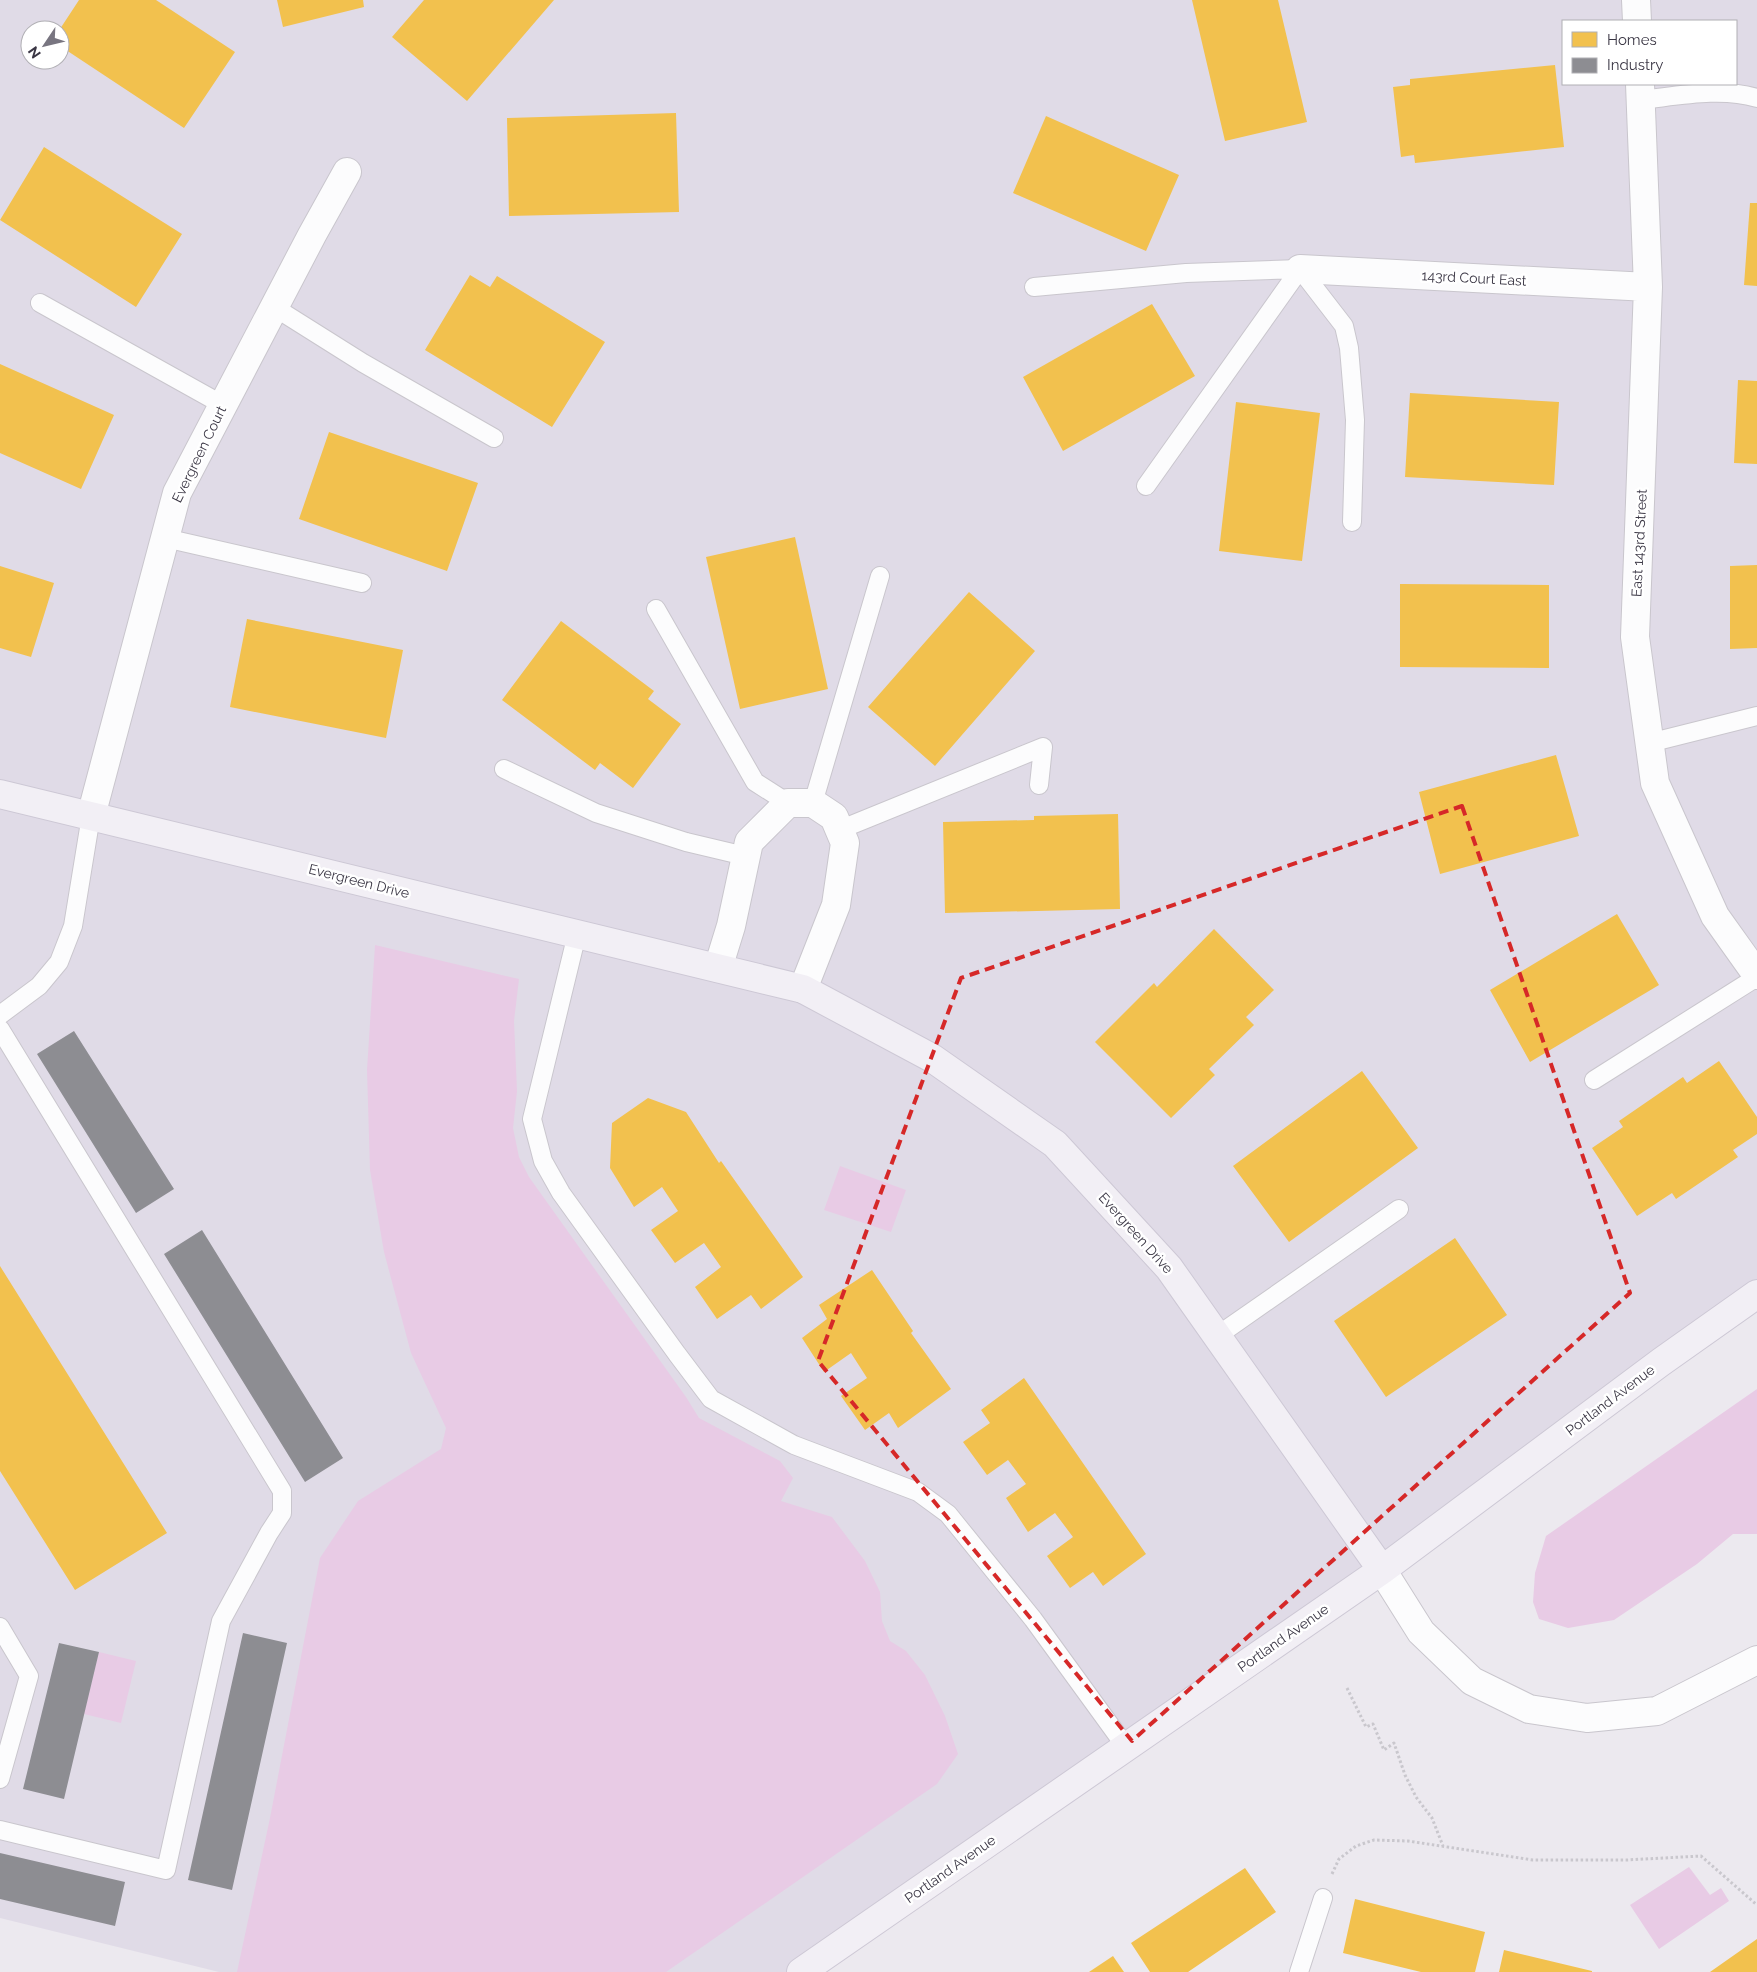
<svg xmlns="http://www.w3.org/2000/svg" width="1757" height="1972" font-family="Raleway,sans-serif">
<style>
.residential{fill:#e0dbe7;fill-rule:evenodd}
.green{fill:#e8cbe5}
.homes{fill:#f2c14e}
.industry{fill:#8d8d92}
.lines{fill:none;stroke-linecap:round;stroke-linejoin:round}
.lane-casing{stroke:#c9c6cd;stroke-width:20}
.street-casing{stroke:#c9c6cd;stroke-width:30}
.secondary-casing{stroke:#cdc8d5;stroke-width:30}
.path{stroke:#c9c7cd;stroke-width:3;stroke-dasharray:2.5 2.5;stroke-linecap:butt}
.lane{stroke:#fcfcfd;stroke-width:18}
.street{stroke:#fcfcfd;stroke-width:28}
.secondary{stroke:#f2eff5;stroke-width:28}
.marked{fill:none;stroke:#d62828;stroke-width:4;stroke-dasharray:10 6;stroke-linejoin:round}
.labels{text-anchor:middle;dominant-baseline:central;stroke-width:5;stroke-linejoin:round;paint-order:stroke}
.street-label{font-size:14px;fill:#3a3644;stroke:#fff}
</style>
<rect width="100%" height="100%" fill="#ece9ef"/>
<path class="residential" d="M 0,0 L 1757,0 L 1757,1298 L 801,1972 L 219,1972 L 0,1918 ZM 1563,21 L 1736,21 L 1736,84 L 1563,84 ZM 30,30 L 60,30 L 60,60 L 30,60 Z"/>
<path class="green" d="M 375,945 L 519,979 L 514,1021 L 517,1091 L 513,1128 L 519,1157 L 529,1177 L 686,1397 L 699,1418 L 780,1461 L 793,1478 L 781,1501 L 832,1517 L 865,1561 L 880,1592 L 882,1621 L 890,1641 L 906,1651 L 925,1675 L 945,1716 L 958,1754 L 937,1784 L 666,1972 L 237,1972 L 270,1818 L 320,1558 L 358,1501 L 441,1449 L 446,1428 L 411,1353 L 384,1252 L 370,1170 L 367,1070 Z
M 840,1166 L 906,1190 L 891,1232 L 824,1210 Z
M 1757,1389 L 1757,1534 L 1733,1534 L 1697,1564 L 1614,1620 L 1568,1628 L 1539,1619 L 1533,1602 L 1535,1573 L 1546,1536 Z
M 99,1652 L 136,1661 L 121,1723 L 84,1714 Z
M 1689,1867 L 1710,1895 L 1721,1888 L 1729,1901 L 1659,1949 L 1630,1905 Z"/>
<path class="homes" d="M 79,0 L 156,0 L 235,52 L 184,128 L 60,46 L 60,29 Z
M 277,0 L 363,0 L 364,7 L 283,27 Z
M 424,0 L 554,0 L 467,101 L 392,37 Z
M 1192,0 L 1278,0 L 1307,122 L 1225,141 Z
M 1555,65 L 1564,147 L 1415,163 L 1414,155 L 1401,157 L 1393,87 L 1410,85 L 1410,79 Z
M 676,113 L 679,212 L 509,216 L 507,118 Z
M 1046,116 L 1179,175 L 1146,251 L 1013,193 Z
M 44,147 L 182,234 L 136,307 L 0,220 Z
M 1750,203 L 1757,203 L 1757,286 L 1744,285 Z
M 470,275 L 490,287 L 497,276 L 605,342 L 552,427 L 425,350 Z
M 1152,304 L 1195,376 L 1063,451 L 1023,377 Z
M 0,364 L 114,415 L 81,489 L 0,453 Z
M 1738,380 L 1757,381 L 1757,464 L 1734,463 Z
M 1410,393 L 1559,402 L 1554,485 L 1405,477 Z
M 1236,402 L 1320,413 L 1302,561 L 1219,551 Z
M 329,432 L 478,483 L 447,571 L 299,519 Z
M 795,537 L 828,689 L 740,709 L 706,557 Z
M 1757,565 L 1757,648 L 1730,649 L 1730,566 Z
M 0,566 L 54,583 L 31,657 L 0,648 Z
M 1400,584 L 1549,585 L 1549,668 L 1400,667 Z
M 969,592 L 1035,651 L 935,766 L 868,707 Z
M 247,619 L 403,650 L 386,738 L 230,707 Z
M 561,621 L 654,691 L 648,699 L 681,724 L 633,788 L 600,763 L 595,770 L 502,700 Z
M 1556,755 L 1579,836 L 1440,874 L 1419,792 Z
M 1118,814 L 1120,909 L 945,913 L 943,822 L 1034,820 L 1034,816 Z
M 1617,914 L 1659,985 L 1530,1062 L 1490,990 Z
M 1214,929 L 1274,990 L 1246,1017 L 1254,1025 L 1209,1069 L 1215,1075 L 1171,1118 L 1095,1042 L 1154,983 L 1157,987 Z
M 1719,1061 L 1757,1117 L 1757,1134 L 1733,1150 L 1738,1157 L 1676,1199 L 1672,1193 L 1637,1216 L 1592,1148 L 1623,1127 L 1619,1121 L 1683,1077 L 1687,1083 Z
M 1362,1071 L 1418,1148 L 1289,1242 L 1233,1166 Z
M 648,1098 L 686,1112 L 719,1163 L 721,1161 L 803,1277 L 761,1309 L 751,1295 L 717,1319 L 695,1287 L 721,1267 L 704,1243 L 675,1263 L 651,1230 L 678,1211 L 662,1187 L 634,1207 L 610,1168 L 612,1123 Z
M 1455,1238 L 1507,1315 L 1386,1397 L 1334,1321 Z
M 0,1266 L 167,1533 L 75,1590 L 0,1471 Z
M 872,1270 L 913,1331 L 911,1333 L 951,1389 L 898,1428 L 889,1413 L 865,1430 L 841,1396 L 867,1378 L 851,1353 L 824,1372 L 802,1338 L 827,1319 L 819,1305 Z
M 1024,1378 L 1146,1554 L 1103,1586 L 1093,1572 L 1070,1588 L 1047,1556 L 1073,1537 L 1055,1513 L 1028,1532 L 1006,1498 L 1026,1484 L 1008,1460 L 987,1475 L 963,1442 L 990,1423 L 981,1410 Z
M 1245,1868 L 1276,1912 L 1188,1972 L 1150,1972 L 1131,1943 Z
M 1355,1899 L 1485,1932 L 1475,1972 L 1421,1972 L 1343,1953 Z
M 1757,1939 L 1757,1972 L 1710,1972 Z
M 1504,1950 L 1592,1971 L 1592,1972 L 1499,1972 Z
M 1113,1956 L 1124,1972 L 1089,1972 Z"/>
<path class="industry" d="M 74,1031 L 174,1189 L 136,1213 L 37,1054 Z
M 202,1230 L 343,1458 L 305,1482 L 164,1254 Z
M 243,1633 L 287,1643 L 232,1890 L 188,1880 Z
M 59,1643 L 99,1652 L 64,1799 L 23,1789 Z
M 0,1853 L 125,1882 L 115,1926 L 0,1899 Z"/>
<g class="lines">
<defs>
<path id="lane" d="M 1641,100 C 1678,96 1721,87 1757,98
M 1300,269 L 1344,326 L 1349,348 L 1355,420 L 1352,522
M 1034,287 L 1186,273 L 1300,269
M 40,303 L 223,405
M 274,307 L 363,363 L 494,438
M 1146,486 L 1300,269
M 165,538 L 362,583
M 656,609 L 755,782 L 788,803
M 1649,743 L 1757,716
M 504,769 L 596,813 L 686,842 L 745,856
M 813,803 L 880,576
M 839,830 L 1043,747 L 1039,785
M 577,934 L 532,1119 L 543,1161 L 561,1193 L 677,1354 L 711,1399 L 794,1445 L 918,1492 L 948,1514 L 1033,1619 L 1126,1747
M 0,1015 L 39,986 L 59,962 L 73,926 L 91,816
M 0,1029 L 282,1491 L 282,1513 L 269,1533 L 221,1621 L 166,1870 L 0,1830
M 1594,1080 L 1757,977
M 1217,1336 L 1399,1209
M 0,1627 L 29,1676 L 0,1779
M 1299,1972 L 1323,1898"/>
<path id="street" d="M 1636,0 L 1637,21
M 1640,84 L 1648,287 L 1635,637 L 1655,783 L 1715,916 L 1757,975
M 1300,269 L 1648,287
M 91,816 L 177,493 L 312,235 L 347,172
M 718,968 L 731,926 L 749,842 L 788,803 L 813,803 L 834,817 L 845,843 L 836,905 L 803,989
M 1382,1570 L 1421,1632 L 1472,1681 L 1529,1709 L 1587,1718 L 1657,1711 L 1757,1660"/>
<path id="secondary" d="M 0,794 L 803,989 L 932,1058 L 1055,1144 L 1169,1268 L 1382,1570
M 801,1972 L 1382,1570 L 1661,1362 L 1757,1294"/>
</defs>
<use href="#lane" class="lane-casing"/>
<use href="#street" class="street-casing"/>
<use href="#secondary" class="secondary-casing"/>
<path class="path" d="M 1347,1688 L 1366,1727 L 1373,1724 L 1384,1750 L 1394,1743 L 1405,1775 L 1416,1797 L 1432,1818 L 1443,1846
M 1332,1874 L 1339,1859 L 1356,1846 L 1374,1840 L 1408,1841 L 1533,1860 L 1626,1860 L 1701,1856 L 1757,1905"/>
<use href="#lane" class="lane"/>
<use href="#street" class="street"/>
<use href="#secondary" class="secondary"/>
</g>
<path class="marked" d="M 1462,806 L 1630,1293 L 1132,1741 L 818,1361 L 961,978 Z"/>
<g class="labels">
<g class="street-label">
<text transform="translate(1474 278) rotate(3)">143rd Court East</text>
<text transform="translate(199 454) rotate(-64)">Evergreen Court</text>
<text transform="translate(1639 543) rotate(-87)">East 143rd Street</text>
<text transform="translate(359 881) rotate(14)">Evergreen Drive</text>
<text transform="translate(1136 1233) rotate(48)">Evergreen Drive</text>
<text transform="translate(1610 1400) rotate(-37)">Portland Avenue</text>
<text transform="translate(1283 1638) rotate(-35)">Portland Avenue</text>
<text transform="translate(950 1869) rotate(-35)">Portland Avenue</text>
</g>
</g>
<rect x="1562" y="20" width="175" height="65" fill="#ffffff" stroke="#b0afb4"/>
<rect x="1572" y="32" width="25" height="15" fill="#f2c14e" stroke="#b0afb4"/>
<text x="1607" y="45" font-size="15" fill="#3a3644">Homes</text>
<rect x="1572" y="58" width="25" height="15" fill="#8d8d92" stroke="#b0afb4"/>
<text x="1607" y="70" font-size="15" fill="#3a3644">Industry</text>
<g transform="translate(45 45) rotate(235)"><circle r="24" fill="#ffffff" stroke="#b0afb4"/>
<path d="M0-4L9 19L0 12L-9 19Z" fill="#787580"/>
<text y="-8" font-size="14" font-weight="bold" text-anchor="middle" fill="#3a3644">N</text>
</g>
</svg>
